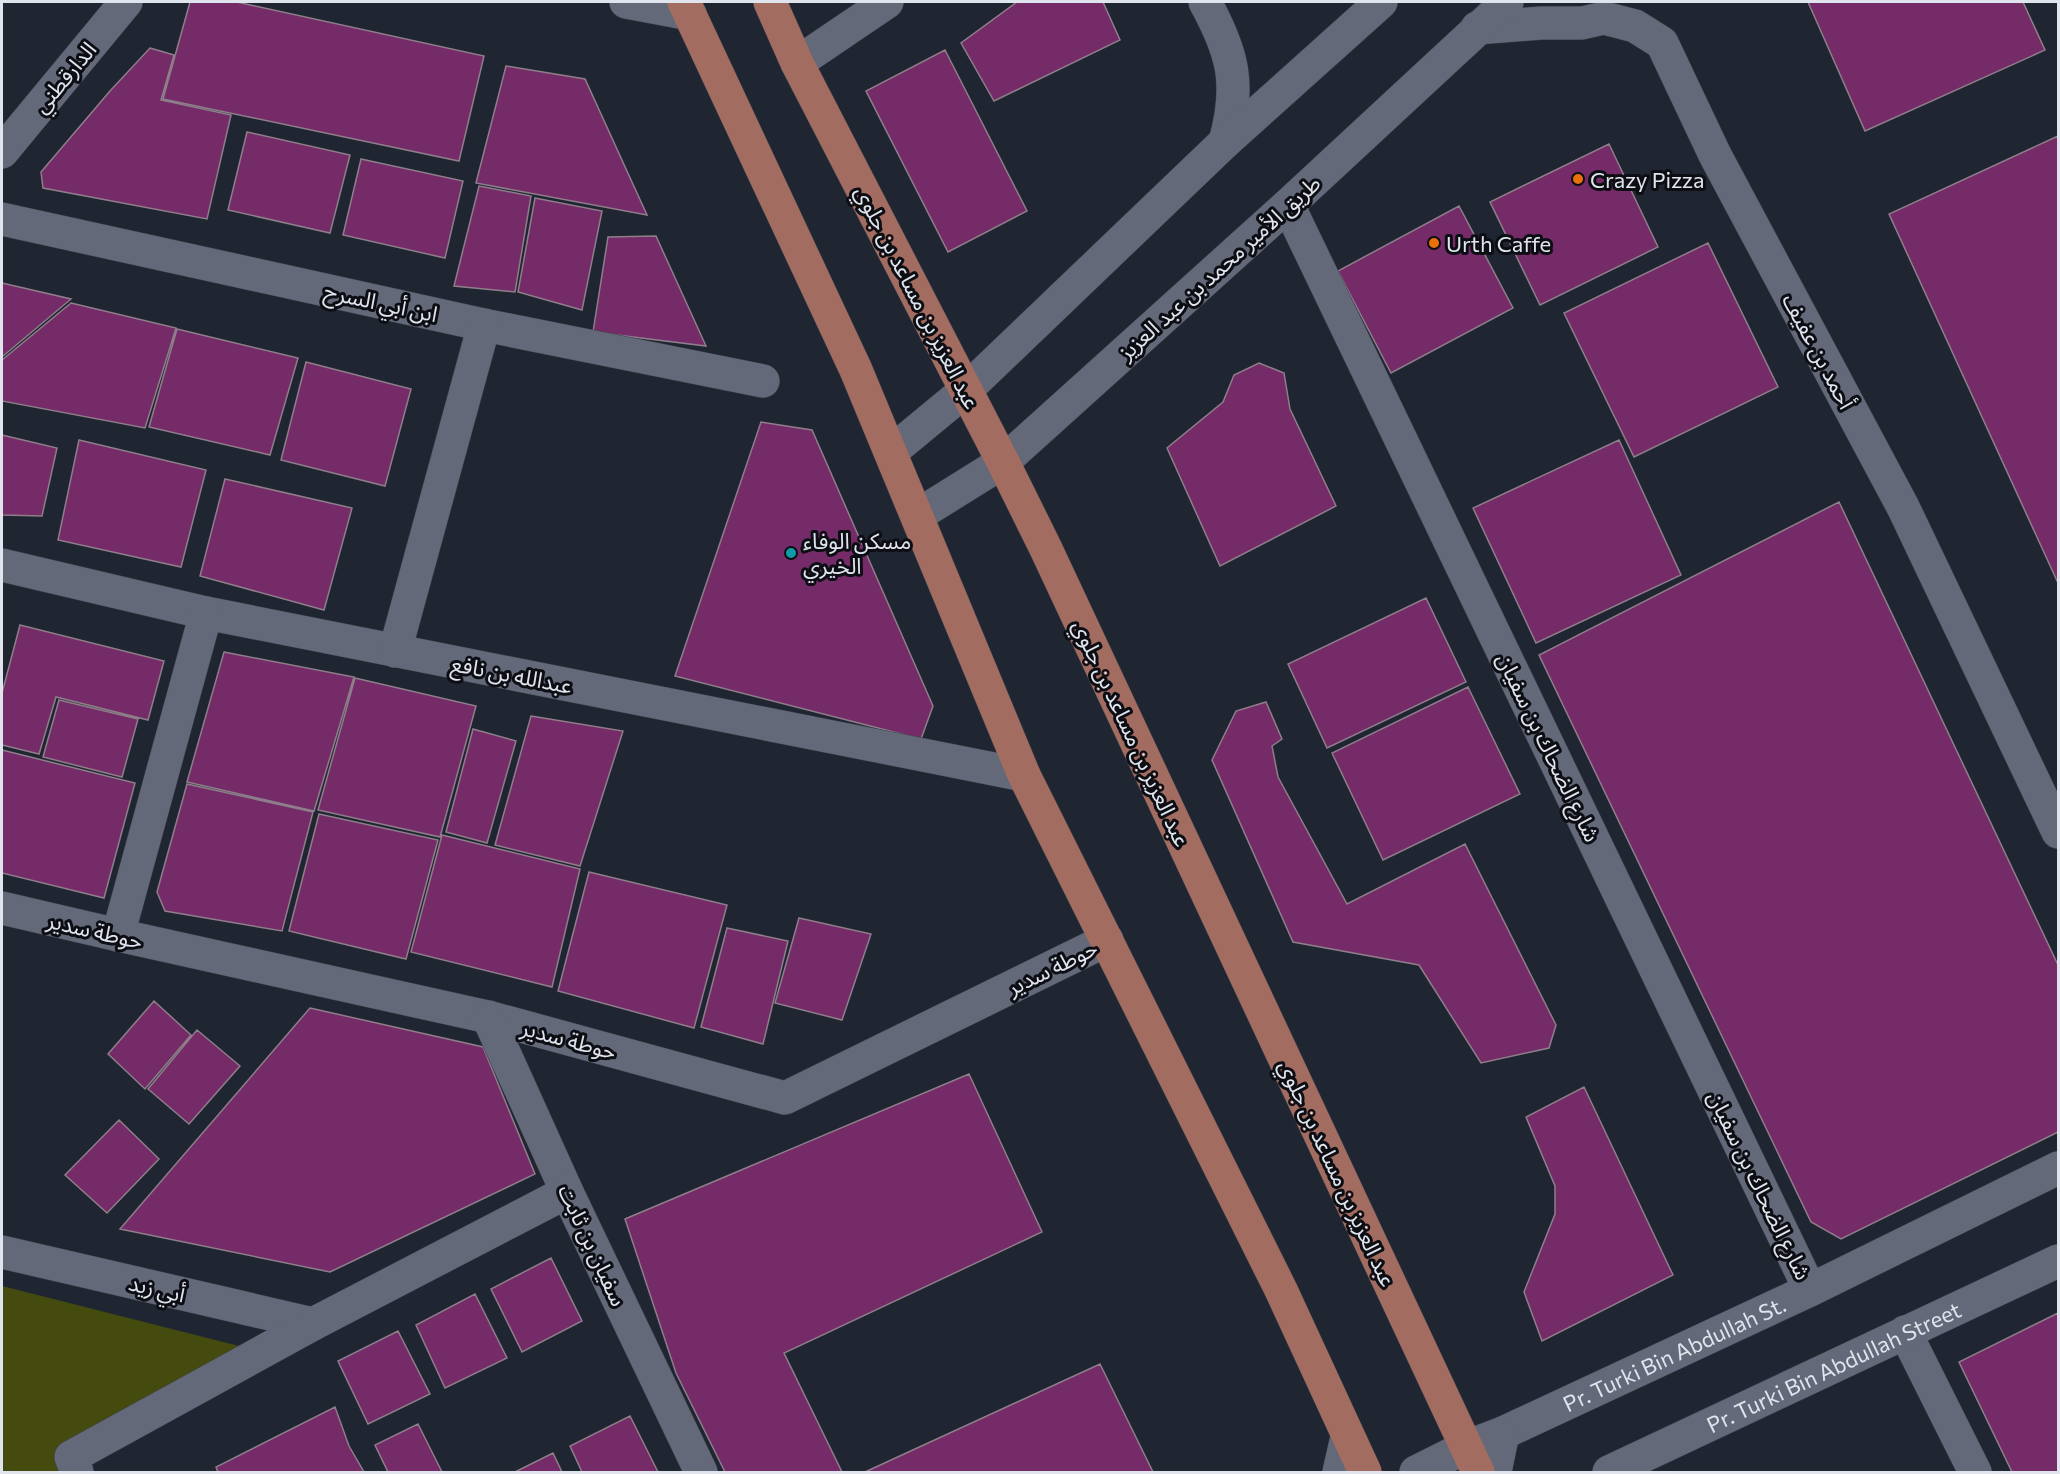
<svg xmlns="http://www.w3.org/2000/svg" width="2060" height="1474" font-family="Commissioner,'Noto Sans Arabic',sans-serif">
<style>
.green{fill:#454b0f}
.building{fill:#742b68;stroke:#8e7e8a;stroke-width:1.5}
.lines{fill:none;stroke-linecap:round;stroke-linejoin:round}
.street-casing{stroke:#3d414d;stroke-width:34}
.secondary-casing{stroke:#3d414d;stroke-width:34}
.primary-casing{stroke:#3d414d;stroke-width:34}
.street{stroke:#636979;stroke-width:33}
.secondary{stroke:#636979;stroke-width:33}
.primary{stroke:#a36c60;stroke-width:33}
.food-dot{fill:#e8710a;stroke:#0c0e14;stroke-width:2}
.culture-dot{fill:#0f9aa8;stroke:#0c0e14;stroke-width:2}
.labels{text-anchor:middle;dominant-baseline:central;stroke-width:6;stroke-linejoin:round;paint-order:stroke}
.street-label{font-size:22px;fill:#e0e4ed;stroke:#0c0e14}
.poi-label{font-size:22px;fill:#e0e4ed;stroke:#0c0e14;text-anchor:start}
</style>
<rect width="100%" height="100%" fill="#202532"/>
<path class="green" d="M 2,1286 L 239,1346 L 66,1472 L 2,1472 Z"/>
<path class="building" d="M 190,2 L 237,2 L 484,56 L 459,161 L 163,99 Z
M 1017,2 L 1103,2 L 1120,40 L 994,101 L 961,43 Z
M 1808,2 L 2023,2 L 2045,50 L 1865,131 Z
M 150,48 L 174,55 L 161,100 L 231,115 L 207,219 L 43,188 L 41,172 L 110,91 Z
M 945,50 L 1027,211 L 948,252 L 866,91 Z
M 506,66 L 585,79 L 647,215 L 476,183 Z
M 247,132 L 350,155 L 330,233 L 228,210 Z
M 2058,136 L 2058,583 L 1889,214 Z
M 1609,144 L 1658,247 L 1540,305 L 1490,202 Z
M 361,159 L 463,181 L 445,258 L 343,235 Z
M 479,186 L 531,196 L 515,292 L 454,286 Z
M 535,198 L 602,211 L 582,310 L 518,292 Z
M 1459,206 L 1513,308 L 1391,373 L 1338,271 Z
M 656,236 L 706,346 L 593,332 L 608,237 Z
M 1708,243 L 1778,387 L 1634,457 L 1564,313 Z
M 2,283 L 71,299 L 2,357 Z
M 71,303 L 176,328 L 145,428 L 2,401 L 2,360 Z
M 177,329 L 298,358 L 270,455 L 149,427 Z
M 306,362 L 411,389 L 385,486 L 281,460 Z
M 1259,363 L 1284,373 L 1290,409 L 1336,506 L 1220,566 L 1167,448 L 1223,402 L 1234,375 Z
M 761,422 L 812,430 L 933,706 L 921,739 L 675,676 Z
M 2,435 L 57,448 L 42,516 L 2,515 Z
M 79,440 L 206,470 L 181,567 L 58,540 Z
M 1619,440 L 1681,575 L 1536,643 L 1473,508 Z
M 225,479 L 352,508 L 324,610 L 200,576 Z
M 1839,502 L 2058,965 L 2058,1132 L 1841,1239 L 1811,1222 L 1539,655 Z
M 1426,598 L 1466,682 L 1327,748 L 1288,664 Z
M 20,625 L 164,661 L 148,720 L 56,697 L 39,754 L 2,745 L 2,693 Z
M 224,652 L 354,677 L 314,811 L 187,782 Z
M 355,678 L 476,706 L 440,837 L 318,810 Z
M 1468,687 L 1520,794 L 1383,860 L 1332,753 Z
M 59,700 L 138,719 L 122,777 L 43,757 Z
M 1266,702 L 1282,739 L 1272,746 L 1278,777 L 1347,904 L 1465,844 L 1556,1025 L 1549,1048 L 1481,1063 L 1419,965 L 1293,942 L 1212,760 L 1236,711 Z
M 531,716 L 623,731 L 580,866 L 495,845 Z
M 473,729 L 516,741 L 487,843 L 446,832 Z
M 2,750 L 135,783 L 104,898 L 2,873 Z
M 187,784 L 313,812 L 282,931 L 165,911 L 157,892 Z
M 319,814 L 438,840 L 406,959 L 289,931 Z
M 442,835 L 580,869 L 552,987 L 411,952 Z
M 589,872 L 727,905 L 694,1028 L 558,991 Z
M 799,918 L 871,934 L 842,1020 L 775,1003 Z
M 727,928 L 788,941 L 763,1044 L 701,1027 Z
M 154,1001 L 191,1035 L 145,1089 L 108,1054 Z
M 310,1008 L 483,1047 L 535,1174 L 330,1272 L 120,1229 Z
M 197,1030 L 240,1066 L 189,1124 L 148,1089 Z
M 969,1074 L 1042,1232 L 784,1353 L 842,1472 L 725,1472 L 676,1373 L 625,1219 Z
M 1584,1087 L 1673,1275 L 1542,1341 L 1524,1292 L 1555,1214 L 1555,1186 L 1526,1117 Z
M 119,1120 L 159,1159 L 107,1213 L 65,1175 Z
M 551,1258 L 582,1321 L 522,1352 L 491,1289 Z
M 475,1294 L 507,1358 L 445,1388 L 416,1325 Z
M 2058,1313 L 2058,1472 L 2012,1472 L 1959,1362 Z
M 398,1331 L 430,1394 L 368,1424 L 338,1361 Z
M 1100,1364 L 1153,1472 L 865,1472 Z
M 335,1407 L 349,1446 L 364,1472 L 218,1472 L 216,1467 Z
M 630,1416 L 658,1472 L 582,1472 L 570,1446 Z
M 418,1424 L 442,1472 L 388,1472 L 375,1445 Z
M 553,1453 L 562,1472 L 515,1472 Z"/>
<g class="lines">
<defs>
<g id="street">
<path d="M 626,2 L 690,14"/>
<path d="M 1205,2 C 1233,53 1241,84 1225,142"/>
<path d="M 1477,28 L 1541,23 L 1582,23 L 1604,18 L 1635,26 L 1662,43 L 1715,155 L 1903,507 L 2058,832"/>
<path d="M 797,63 L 887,2"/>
<path d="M 2,152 L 126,2"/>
<path d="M 1288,205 L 1810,1290"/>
<path d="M 2,219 L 484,325 L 763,381"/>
<path d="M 2,565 L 206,613 L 1024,775"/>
<path d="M 395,651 L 484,325"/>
<path d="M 2,908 L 118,935 L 488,1017 L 785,1098 L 1107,940"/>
<path d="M 118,935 L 206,613"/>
<path d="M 488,1017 L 567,1192 L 701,1472"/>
<path d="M 2,1252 L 313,1324"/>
<path d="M 1905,1332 L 1975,1472"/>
<path d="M 77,1472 L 71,1457 L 313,1324 L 567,1192"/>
<path d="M 1339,1472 L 1347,1437"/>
<path id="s1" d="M 1416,1472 L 1466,1447 L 1503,1433 L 1810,1290 L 2058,1168"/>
<path d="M 1495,1472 L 1503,1433"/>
<path id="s2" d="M 1609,1472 L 2058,1261"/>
</g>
<path id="secondary" d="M 891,452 L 966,390 L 1225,142 L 1381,2
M 918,515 L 1003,462 L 1288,205 L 1507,2"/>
<path id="primary" d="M 684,2 L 856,370 L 1024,775 L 1281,1290 L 1365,1472
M 770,2 L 797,63 L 1003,462 L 1046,549 L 1478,1472"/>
</defs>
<use href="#street" class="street-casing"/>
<use href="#secondary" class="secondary-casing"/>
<use href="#primary" class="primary-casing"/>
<use href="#street" class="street"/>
<use href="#secondary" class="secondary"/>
<use href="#primary" class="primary"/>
</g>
<g class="food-dot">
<circle cx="1578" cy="179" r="6"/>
<circle cx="1434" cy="243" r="6"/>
</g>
<circle class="culture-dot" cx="791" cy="553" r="6"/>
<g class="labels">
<g class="street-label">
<text transform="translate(64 77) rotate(-50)">الدارقطني</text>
<text transform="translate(1219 267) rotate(-42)">طريق الأمير محمد بن عبد العزيز</text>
<text transform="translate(918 297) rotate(63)">عبد العزيز بن مساعد بن جلوي</text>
<text transform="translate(381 302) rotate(12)">ابن أبي السرح</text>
<text transform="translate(1819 351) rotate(62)">أحمد بن عفيف</text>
<text transform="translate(512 674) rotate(11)">عبدالله بن نافع</text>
<text transform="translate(1132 733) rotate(65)">عبد العزيز بن مساعد بن جلوي</text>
<text transform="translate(1549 747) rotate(64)">شارع الضحاك بن سفيان</text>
<text transform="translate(95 930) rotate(13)">حوطة سدير</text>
<text transform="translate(1052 967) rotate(-26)">حوطة سدير</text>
<text transform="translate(569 1039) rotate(15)">حوطة سدير</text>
<text transform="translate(1338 1173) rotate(65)">عبد العزيز بن مساعد بن جلوي</text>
<text transform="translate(1760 1185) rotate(64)">شارع الضحاك بن سفيان</text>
<text transform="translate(593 1245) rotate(65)">سفيان بن ثابت</text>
<text transform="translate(157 1288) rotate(13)">أبي زيد</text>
<text stroke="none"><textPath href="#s1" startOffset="284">Pr. Turki Bin Abdullah St.</textPath></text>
<text stroke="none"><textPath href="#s2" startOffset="248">Pr. Turki Bin Abdullah Street</textPath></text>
</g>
<g class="poi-label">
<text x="1590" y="179">Crazy Pizza</text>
<text x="1446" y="243">Urth Caffe</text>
<text x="803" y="540">مسكن الوفاء<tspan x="803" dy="25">الخيري</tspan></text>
</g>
</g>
<rect width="2060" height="1474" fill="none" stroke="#e0e4ed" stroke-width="6"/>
</svg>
